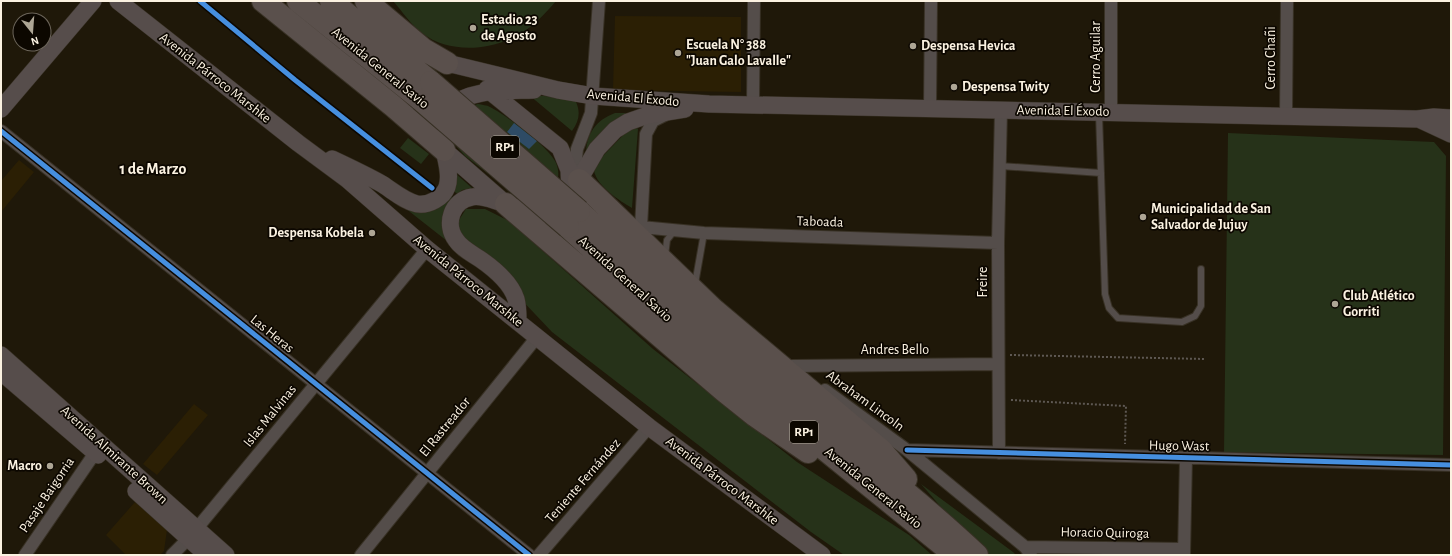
<svg xmlns="http://www.w3.org/2000/svg" width="1452" height="556" font-family="'Alegreya Sans',sans-serif">
<style>
.built{fill:#2b1f04}
.green{fill:#263219}
.water{fill:#2e4b65}
.lines{fill:none;stroke-linecap:round;stroke-linejoin:round}
.lane-casing{stroke:#383125;stroke-width:8}
.street-casing{stroke:#383125;stroke-width:14}
.secondary-casing{stroke:#383125;stroke-width:18}
.highway-casing{stroke:#383125;stroke-width:24}
.path{stroke:#5e5853;stroke-width:2;stroke-dasharray:2 2;stroke-linecap:butt}
.lane{stroke:#544d4a;stroke-width:6}
.street{stroke:#544d4a;stroke-width:12}
.secondary{stroke:#564d4b;stroke-width:17}
.highway{stroke:#5a504c;stroke-width:22}
.highway-bridge-casing{stroke:#383125;stroke-width:24;stroke-linecap:butt}
.highway-bridge{stroke:#5a504c;stroke-width:22}
.cycleway-casing{stroke:#0c0700;stroke-width:8}
.cycleway{stroke:#468fdf;stroke-width:5}
.poi-dot{fill:#aea695;stroke:#0c0700;stroke-width:1.5}
.labels{text-anchor:middle;dominant-baseline:central;stroke-width:3.5;stroke-linejoin:round;paint-order:stroke}
.shield{fill:#0c0700;stroke:#b3ac9e;stroke-width:1}
.shield-label{font-size:13px;font-weight:bold;fill:#fbf2e1}
.poi-label{font-size:14px;font-weight:bold;fill:#fbf2e1;stroke:#0c0700;text-anchor:start}
.street-label{font-size:14px;fill:#fbf2e1;stroke:#0c0700}
.quarter-label{font-size:16px;font-weight:bold;fill:#fbf2e1;stroke:#0c0700}
</style>
<rect width="100%" height="100%" fill="#1f1809"/>
<path class="built" d="M 615,16 L 741,17 L 741,92 L 613,90 Z
M 19,160 L 34,172 L 1,212 L 1,181 Z
M 194,404 L 208,415 L 157,475 L 143,464 Z
M 135,502 L 167,530 L 164,551 L 160,555 L 126,555 L 106,535 Z"/>
<path class="green" d="M 393,1 L 556,1 C 546,13 535,24 522,33 C 494,50 450,55 422,33 C 411,25 402,11 393,1 Z
M 529,95 L 574,98 C 581,110 580,120 572,131 Z
M 478,104 C 482,105 487,105 490,107 C 506,115 550,148 556,163 C 560,172 558,179 556,188 L 524,201 L 465,156 L 457,147 L 454,136 L 468,107 Z
M 615,113 L 627,113 L 621,117 L 586,155 C 586,134 596,120 615,113 Z
M 631,127 L 636,127 L 638,129 L 632,208 C 620,201 597,186 594,171 L 600,159 Z
M 1228,133 L 1434,142 L 1446,156 L 1443,455 L 1224,452 Z
M 408,138 L 429,154 L 421,164 L 400,148 Z
M 454,172 L 472,188 L 462,190 L 458,194 L 453,191 Z
M 449,195 L 453,198 L 443,213 L 447,241 L 405,208 Z
M 466,209 L 485,209 L 509,221 L 653,349 L 797,462 L 909,535 L 932,555 L 844,555 L 811,532 L 552,332 L 460,235 L 457,223 Z
M 921,484 L 1013,552 L 1016,555 L 985,555 L 974,545 Z"/>
<path class="water" d="M 514,123 L 537,141 L 529,149 L 507,132 Z"/>
<g class="lines">
<defs>
<path id="lane" d="M 1099,114 L 1105,294 L 1109,308 L 1118,318 L 1182,322 L 1195,316 L 1201,306 L 1201,269
M 1000,166 L 1101,173
M 665,256 L 667,240 L 675,230
M 695,284 L 704,233"/>
<path id="street" d="M 753,104 L 754,1
M 930,108 L 931,1
M 1111,112 L 1111,1
M 1286,115 L 1287,1
M 1,131 L 529,555
M 574,180 L 577,149 L 591,113 L 599,1
M 641,227 L 704,233 L 998,243
M 638,235 L 641,227 L 646,134 L 653,121 L 665,115
M 792,366 L 998,364
M 825,390 L 907,450 L 1025,547 L 1031,555
M 907,450 L 1451,465
M 999,453 L 998,243 L 1001,110
M 1025,547 L 1184,549
M 25,555 L 99,447
M 172,555 L 189,538 L 427,249
M 361,555 L 537,337
M 539,555 L 649,427
M 1184,555 L 1186,458"/>
<path id="secondary" d="M 118,1 L 298,143 L 348,180 L 427,249 L 649,427 L 822,555
M 447,63 L 558,90 L 593,96 L 709,104 L 1417,119 L 1434,117 L 1451,118
M 487,89 L 560,148 L 569,170 L 570,194
M 1,109 L 93,1
M 447,109 C 469,88 506,91 534,90
M 1421,120 L 1451,134
M 444,150 L 506,204 L 526,212 L 548,215 L 556,211 L 568,199 L 597,149 L 615,130 L 628,122 L 648,115 L 685,109
M 332,159 C 349,167 366,175 382,184 C 393,191 404,201 417,204 C 428,206 443,198 447,187 C 452,172 443,153 442,138
M 502,203 C 492,200 482,195 472,197 C 452,200 444,224 456,240 C 461,248 471,253 480,259 C 493,268 511,283 516,299 C 518,306 518,314 518,321
M 1,355 L 226,555
M 1,372 L 98,455
M 136,491 L 207,555"/>
<path id="highway" d="M 263,1 L 393,106 L 444,150
M 298,1 L 421,100
M 331,1 L 431,82
M 366,1 L 423,49 L 447,63
M 579,180 L 713,309 L 881,450 L 906,479
M 506,204 L 724,391 L 754,415 L 808,452
M 579,211 C 640,267 699,325 763,378 C 835,436 910,492 977,555
M 568,227 L 656,307 L 750,389 L 955,555"/>
</defs>
<use href="#lane" class="lane-casing"/>
<use href="#street" class="street-casing"/>
<use href="#secondary" class="secondary-casing"/>
<use href="#highway" class="highway-casing"/>
<path class="path" d="M 1010,355 L 1205,359
M 1011,400 L 1126,406 L 1125,444"/>
<use href="#lane" class="lane"/>
<use href="#street" class="street"/>
<use href="#secondary" class="secondary"/>
<use href="#highway" class="highway"/>
<defs>
<path id="highway-bridge" d="M 431,82 L 579,211
M 421,100 L 568,227"/>
</defs>
<use href="#highway-bridge" class="highway-bridge-casing"/>
<use href="#highway-bridge" class="highway-bridge"/>
<defs>
<path id="cycleway" d="M 200,1 L 295,80 L 432,188
M 1,131 L 529,555
M 907,450 L 1451,465"/>
</defs>
<use href="#cycleway" class="cycleway-casing"/>
<use href="#cycleway" class="cycleway"/>
</g>
<g class="poi-dot">
<circle cx="473" cy="28" r="4"/>
<circle cx="913" cy="46" r="4"/>
<circle cx="678" cy="53" r="4"/>
<circle cx="954" cy="87" r="4"/>
<circle cx="1143" cy="217" r="4"/>
<circle cx="372" cy="233" r="4"/>
<circle cx="1335" cy="304" r="4"/>
<circle cx="50" cy="466" r="4"/>
</g>
<g class="labels">
<g class="shield">
<rect x="491" y="136" width="28" height="22" rx="3"/>
<rect x="790" y="421" width="28" height="22" rx="3"/>
</g>
<g class="shield-label">
<text x="505" y="147">RP1</text>
<text x="804" y="432">RP1</text>
</g>
<g class="poi-label">
<text x="481" y="20">Estadio 23<tspan x="481" dy="16">de Agosto</tspan></text>
<text x="686" y="45">Escuela N° 388<tspan x="686" dy="16">"Juan Galo Lavalle"</tspan></text>
<text x="921" y="46">Despensa Hevica</text>
<text x="962" y="87">Despensa Twity</text>
<text x="1151" y="209">Municipalidad de San<tspan x="1151" dy="16">Salvador de Jujuy</tspan></text>
<text x="364" y="233" text-anchor="end">Despensa Kobela</text>
<text x="1343" y="296">Club Atlético<tspan x="1343" dy="16">Gorriti</tspan></text>
<text x="42" y="466" text-anchor="end">Macro</text>
</g>
<g class="street-label">
<text transform="translate(1096 57) rotate(-90)">Cerro Aguilar</text>
<text transform="translate(1271 58) rotate(-90)">Cerro Chañi</text>
<text transform="translate(380 68) rotate(39)">Avenida General Savio</text>
<text transform="translate(215 78) rotate(38)">Avenida Párroco Marshke</text>
<text transform="translate(633 98) rotate(5)">Avenida El Éxodo</text>
<text transform="translate(1063 111) rotate(1)">Avenida El Éxodo</text>
<text transform="translate(820 222) rotate(2)">Taboada</text>
<text transform="translate(625 279) rotate(42)">Avenida General Savio</text>
<text transform="translate(468 281) rotate(39)">Avenida Párroco Marshke</text>
<text transform="translate(983 282) rotate(-90)">Freire</text>
<text transform="translate(272 334) rotate(39)">Las Heras</text>
<text x="895" y="350">Andres Bello</text>
<text transform="translate(865 401) rotate(36)">Abraham Lincoln</text>
<text transform="translate(270 416) rotate(-51)">Islas Malvinas</text>
<text transform="translate(445 427) rotate(-51)">El Rastreador</text>
<text transform="translate(1179 446) rotate(1)">Hugo Wast</text>
<text transform="translate(114 455) rotate(42)">Avenida Almirante Brown</text>
<text transform="translate(583 481) rotate(-49)">Teniente Fernández</text>
<text transform="translate(722 481) rotate(37)">Avenida Párroco Marshke</text>
<text transform="translate(873 488) rotate(39)">Avenida General Savio</text>
<text transform="translate(47 495) rotate(-56)">Pasaje Baigorria</text>
<text transform="translate(1105 533) rotate(1)">Horacio Quiroga</text>
</g>
<g class="quarter-label">
<text x="153" y="169">1 de Marzo</text>
</g>
</g>
<rect width="1452" height="556" fill="none" stroke="#fbf2e1" stroke-width="4"/>
<g transform="translate(32 32) rotate(163)"><circle r="19" fill="#0c0700" stroke="#6c655a"/>
<path d="M0-3L7 15L0 10L-7 15Z" fill="#aea695"/>
<text y="-6" font-size="11" font-weight="bold" text-anchor="middle" fill="#fbf2e1">N</text>
</g>
</svg>
